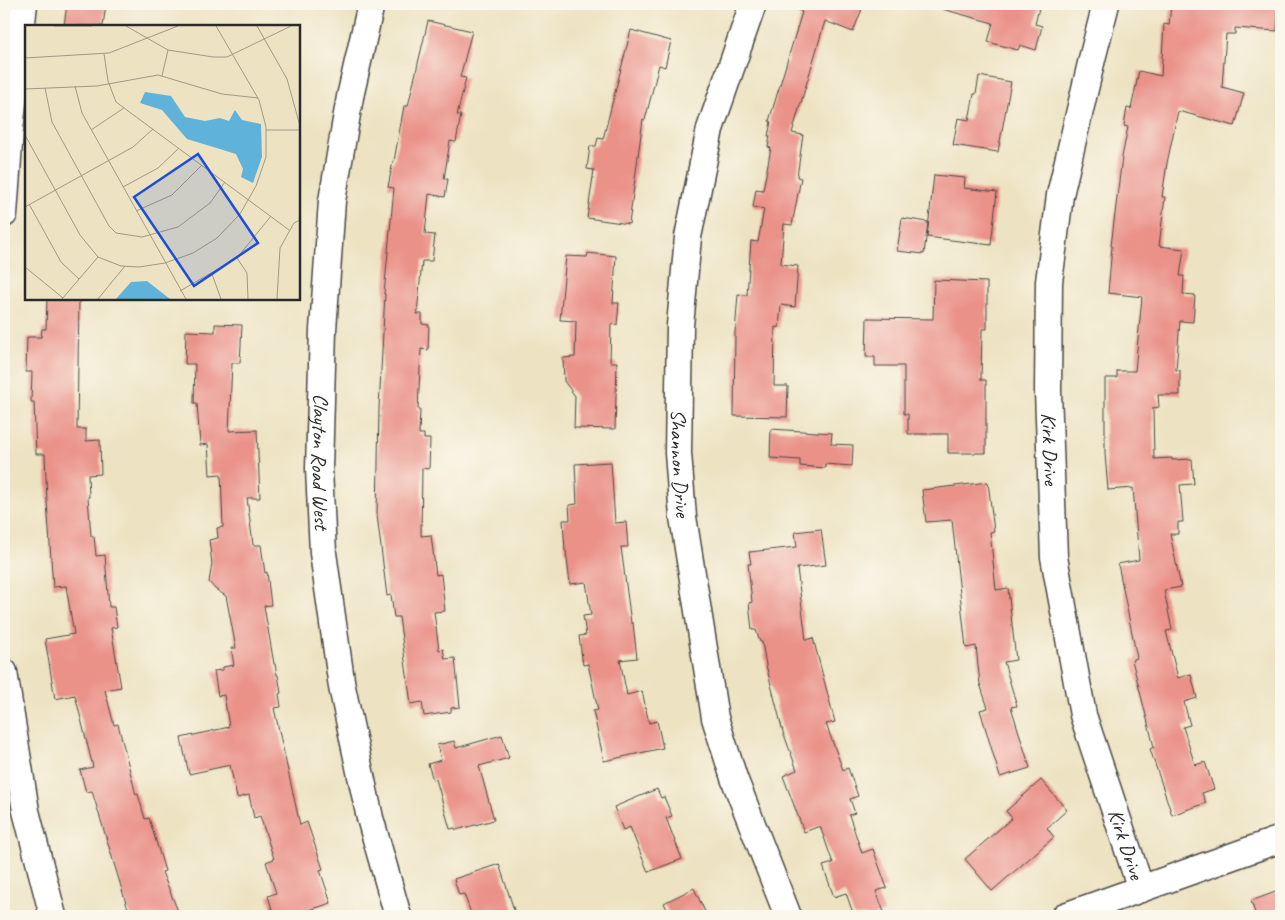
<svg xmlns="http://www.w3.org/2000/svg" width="1285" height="920" font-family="Caveat,sans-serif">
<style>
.building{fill:#ea9188}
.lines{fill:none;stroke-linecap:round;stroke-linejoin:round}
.minor-casing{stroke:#484742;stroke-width:29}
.minor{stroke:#fff;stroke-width:26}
.labels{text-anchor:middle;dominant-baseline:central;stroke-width:4.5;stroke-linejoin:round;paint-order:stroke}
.street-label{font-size:21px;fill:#2b2b2b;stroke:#fbf7ec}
.inset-road{fill:none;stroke:#9f9986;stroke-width:1}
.view{fill:#1d4ed8;fill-opacity:0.15;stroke:#1d4ed8;stroke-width:2.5}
.inset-edge{fill:none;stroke:#2b2b2b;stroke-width:2.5}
</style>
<rect width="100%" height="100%" fill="#fbf7ec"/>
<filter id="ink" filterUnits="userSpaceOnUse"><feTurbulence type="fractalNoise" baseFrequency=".02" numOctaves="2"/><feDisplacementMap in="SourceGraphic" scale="10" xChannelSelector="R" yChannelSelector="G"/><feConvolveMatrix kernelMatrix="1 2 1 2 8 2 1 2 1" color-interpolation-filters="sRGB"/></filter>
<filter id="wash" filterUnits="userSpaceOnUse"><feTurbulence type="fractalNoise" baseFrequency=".0096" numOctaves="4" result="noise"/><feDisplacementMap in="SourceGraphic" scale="20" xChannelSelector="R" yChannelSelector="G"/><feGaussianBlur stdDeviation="1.12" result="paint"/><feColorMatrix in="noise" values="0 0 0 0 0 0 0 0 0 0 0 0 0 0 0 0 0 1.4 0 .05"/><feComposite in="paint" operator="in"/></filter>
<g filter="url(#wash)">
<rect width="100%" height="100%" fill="#ede3c3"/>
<g id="blocks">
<path class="building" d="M 67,4 L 106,4 L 103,26 L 64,26 Z
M 785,4 L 864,4 L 853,32 L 825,21 L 792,133 L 803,135 L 797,177 L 801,178 L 792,225 L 784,224 L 781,264 L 798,266 L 795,307 L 781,305 L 779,328 L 775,327 L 774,386 L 788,386 L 787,417 L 734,416 L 735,333 L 738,294 L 747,295 L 751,241 L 758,242 L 764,209 L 753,207 L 756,189 L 763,190 L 771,148 L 768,147 L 770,136 L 768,136 L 771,122 L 769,121 L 802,12 Z
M 943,4 L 1040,4 L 1035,24 L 1042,26 L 1036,50 L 1020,45 L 1018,50 L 988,42 L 993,23 L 942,9 Z
M 1171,4 L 1279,4 L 1277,31 L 1235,28 L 1235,34 L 1226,34 L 1222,87 L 1244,93 L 1235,126 L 1178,111 L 1167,163 L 1162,197 L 1165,197 L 1159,246 L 1184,249 L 1180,276 L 1184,276 L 1183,294 L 1195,295 L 1193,322 L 1180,321 L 1176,370 L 1180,370 L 1180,395 L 1158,395 L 1159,407 L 1153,408 L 1154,459 L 1172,458 L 1172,460 L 1192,459 L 1194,484 L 1180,485 L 1183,522 L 1178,522 L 1178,534 L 1170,534 L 1181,587 L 1164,590 L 1172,630 L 1166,631 L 1178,678 L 1191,674 L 1197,698 L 1184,702 L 1190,725 L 1183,727 L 1195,765 L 1205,762 L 1214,789 L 1202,793 L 1206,803 L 1172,815 L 1150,749 L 1154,747 L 1132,660 L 1137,658 L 1118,564 L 1139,560 L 1133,488 L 1108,490 L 1105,454 L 1105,378 L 1117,378 L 1117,371 L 1135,371 L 1142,297 L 1108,293 L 1112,246 L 1111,246 L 1122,157 L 1128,127 L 1124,126 L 1127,108 L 1131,109 L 1139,71 L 1161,76 L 1164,24 L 1169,25 Z
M 428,21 L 472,31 L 460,77 L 466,78 L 457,115 L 461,115 L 456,142 L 450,141 L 444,179 L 448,179 L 445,197 L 429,194 L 425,234 L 435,235 L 432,261 L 422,261 L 417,314 L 422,314 L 422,324 L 429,325 L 428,350 L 421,349 L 418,409 L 420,409 L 419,434 L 424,434 L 424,439 L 430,439 L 429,469 L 422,468 L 421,536 L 431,535 L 436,575 L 441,574 L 445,611 L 434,612 L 439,650 L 443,649 L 445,659 L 455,658 L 460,707 L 451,708 L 451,712 L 424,716 L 422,702 L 411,704 L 399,617 L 394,617 L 391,595 L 387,596 L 377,515 L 379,408 L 385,294 L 384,294 L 394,188 L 388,187 L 393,161 L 394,161 L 404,106 L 408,106 Z
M 631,30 L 671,41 L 665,67 L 659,65 L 645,120 L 643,119 L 629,224 L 587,218 L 594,170 L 587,169 L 590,146 L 596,146 L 598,138 L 603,139 Z
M 979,76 L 1011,82 L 998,152 L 953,145 L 958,118 L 969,120 L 974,94 L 976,94 Z
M 934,175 L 965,178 L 964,188 L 997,192 L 991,245 L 927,237 Z
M 902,218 L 928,222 L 924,254 L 897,251 Z
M 588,253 L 616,256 L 613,303 L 619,303 L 617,325 L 611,324 L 610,362 L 617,362 L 615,429 L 574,428 L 575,396 L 564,381 L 563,358 L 575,357 L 576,321 L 560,320 L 566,256 L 587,257 Z
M 934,280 L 987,282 L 987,329 L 982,329 L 981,380 L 986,380 L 986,453 L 948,453 L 948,434 L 908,434 L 908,414 L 904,414 L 904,366 L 875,366 L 875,357 L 866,357 L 867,318 L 933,319 Z
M 47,299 L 79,299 L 77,429 L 86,429 L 86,441 L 100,440 L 101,474 L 88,475 L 89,497 L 88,497 L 91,536 L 94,536 L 96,556 L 105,555 L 109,607 L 114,607 L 117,627 L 111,628 L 121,687 L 105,690 L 114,725 L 118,724 L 136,795 L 138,794 L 145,819 L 149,818 L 165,871 L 162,872 L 180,916 L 131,916 L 126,903 L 92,791 L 86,792 L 80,770 L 93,767 L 75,695 L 55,699 L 45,639 L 74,634 L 66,586 L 53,587 L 47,502 L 45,454 L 36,454 L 34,402 L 31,402 L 32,372 L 26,372 L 27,337 L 41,337 L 42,329 L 46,329 Z
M 215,324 L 242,325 L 240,363 L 232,363 L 229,431 L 257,430 L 260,498 L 247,498 L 253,545 L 261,545 L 265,573 L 267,572 L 271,605 L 264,606 L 274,664 L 275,664 L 277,675 L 278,675 L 281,693 L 279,694 L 281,707 L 274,708 L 300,825 L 307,822 L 323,869 L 320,870 L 331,903 L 291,916 L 274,916 L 268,896 L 276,893 L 266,862 L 274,859 L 260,816 L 254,818 L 249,795 L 237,798 L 230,765 L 189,774 L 181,738 L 229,727 L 224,695 L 218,696 L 214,671 L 223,670 L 223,667 L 234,665 L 231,648 L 236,648 L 226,596 L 215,589 L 209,582 L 212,564 L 209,540 L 218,538 L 217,528 L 223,527 L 221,474 L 210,475 L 208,444 L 200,445 L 197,403 L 194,403 L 195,364 L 185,364 L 186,331 L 215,332 Z
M 771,429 L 832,433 L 831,444 L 853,445 L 852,466 L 825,464 L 825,468 L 800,466 L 800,460 L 770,458 Z
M 611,462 L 615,523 L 626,522 L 628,547 L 621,547 L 631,623 L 633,623 L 637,658 L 620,660 L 627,695 L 642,691 L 649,723 L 657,721 L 663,748 L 604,761 L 593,711 L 598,710 L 588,664 L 583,665 L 579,636 L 586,635 L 583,616 L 591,615 L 586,582 L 570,584 L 566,551 L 565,551 L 563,520 L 570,520 L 569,505 L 577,504 L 575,464 Z
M 988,482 L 994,531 L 990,532 L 996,590 L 1008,588 L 1016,660 L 1004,662 L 1017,706 L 1011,707 L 1030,768 L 1000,777 L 980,710 L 988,708 L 980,684 L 976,646 L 966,648 L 952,520 L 926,522 L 922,490 Z
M 821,529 L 826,565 L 797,568 L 806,640 L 813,638 L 835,722 L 826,724 L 843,770 L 848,768 L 858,796 L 850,799 L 855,813 L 849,815 L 862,853 L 873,849 L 887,888 L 876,891 L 884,912 L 874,916 L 854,916 L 846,893 L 834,897 L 823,866 L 833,863 L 820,826 L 804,832 L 783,776 L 797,770 L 783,732 L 766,665 L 762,642 L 760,642 L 756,630 L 752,630 L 749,603 L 752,602 L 748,564 L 751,564 L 749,552 L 797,547 L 795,532 Z
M 502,735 L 509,758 L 479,766 L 494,820 L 456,830 L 455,828 L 450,829 L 436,779 L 433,780 L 428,764 L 441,760 L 437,745 L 454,741 L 456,748 Z
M 1041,780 L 1067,810 L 1047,828 L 1054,837 L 992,891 L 965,859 L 1012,818 L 1006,811 Z
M 657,789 L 661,798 L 664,797 L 672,816 L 666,818 L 682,859 L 648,872 L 630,827 L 623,830 L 614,807 Z
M 499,864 L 516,916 L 472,916 L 464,894 L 459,895 L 454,879 Z
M 694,888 L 707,916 L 670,916 L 664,903 Z
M 1281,890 L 1281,916 L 1256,916 L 1251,901 Z"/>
</g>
</g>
<g filter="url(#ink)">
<use href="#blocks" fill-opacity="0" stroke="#484742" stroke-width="1"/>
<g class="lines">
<defs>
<g id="minor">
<path id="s1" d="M 371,4 L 350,97 L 332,201 L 323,330 L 319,469 L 323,553 L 342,687 L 370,818 L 398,916"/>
<path id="s2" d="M 753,4 L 710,129 L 688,237 L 680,326 L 678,453 L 683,517 L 715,718 L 734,778 L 788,916"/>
<path id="s3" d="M 1106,4 L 1092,59 L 1060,195 L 1049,282 L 1048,391 L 1054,557 L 1083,715 L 1141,889"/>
<path d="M 4,214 L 10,130 L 24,4"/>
<path d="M 4,672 L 26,811 L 53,916"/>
<path d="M 1065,916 L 1281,839"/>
</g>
</defs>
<use href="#minor" class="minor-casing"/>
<use href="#minor" class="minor"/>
</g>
</g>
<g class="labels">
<g class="street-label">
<text stroke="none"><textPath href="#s3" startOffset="451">Kirk Drive</textPath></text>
<text stroke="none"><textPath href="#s1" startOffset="462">Clayton Road West</textPath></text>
<text stroke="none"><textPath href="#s2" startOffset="469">Shannon Drive</textPath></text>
<text stroke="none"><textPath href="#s3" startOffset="856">Kirk Drive</textPath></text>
</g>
</g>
<g transform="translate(25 25)">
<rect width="275" height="275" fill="#ede3c3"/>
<path d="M 120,67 L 146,71 L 160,92 L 180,96 L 195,93 L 204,96 L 210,85 L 217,95 L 236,99 L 237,132 L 228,158 L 216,152 L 218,144 L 211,129 L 162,114 L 137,85 L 115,78 ZM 122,256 L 145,274 L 91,274 L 106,257 Z" fill="#5fb3db"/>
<path class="inset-road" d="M 29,1 L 67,1M 101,1 L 143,25 L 188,32 L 202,32 L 266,1M 232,1 L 262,54 L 275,101M 79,29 L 83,56 L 91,77 L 264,205M 0,33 L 84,28 L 153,1M 137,51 L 143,25M 50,61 L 57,88 L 161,274M 20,63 L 27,97 L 84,201 L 91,208 L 117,212 L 153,202 L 185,178 L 200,157M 0,64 L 72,61 L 133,50 L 197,69 L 233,73M 66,105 L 99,83M 241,105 L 275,105M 0,110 L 55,210 L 73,232 L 96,241 L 114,242 L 140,238 L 168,228 L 192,213 L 215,189 L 231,161 L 241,132 L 241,102 L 234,75 L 191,1M 98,162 L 133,143 L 154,123M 4,179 L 36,237 L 54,254M 0,182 L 108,122 L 128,104M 111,186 L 147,170 L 177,140M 212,233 L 222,248 L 223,274M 0,242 L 38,273M 187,249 L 196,274M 155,266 L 212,233 L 246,191M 37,274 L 73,232M 73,274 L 100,241M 252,274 L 255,223 L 269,198 L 275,195"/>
<path class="view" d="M 173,129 L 233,218 L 169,261 L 109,172 Z"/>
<rect width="275" height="275" class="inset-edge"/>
</g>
<rect width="1285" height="920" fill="none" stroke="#fbf7ec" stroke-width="20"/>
</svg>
